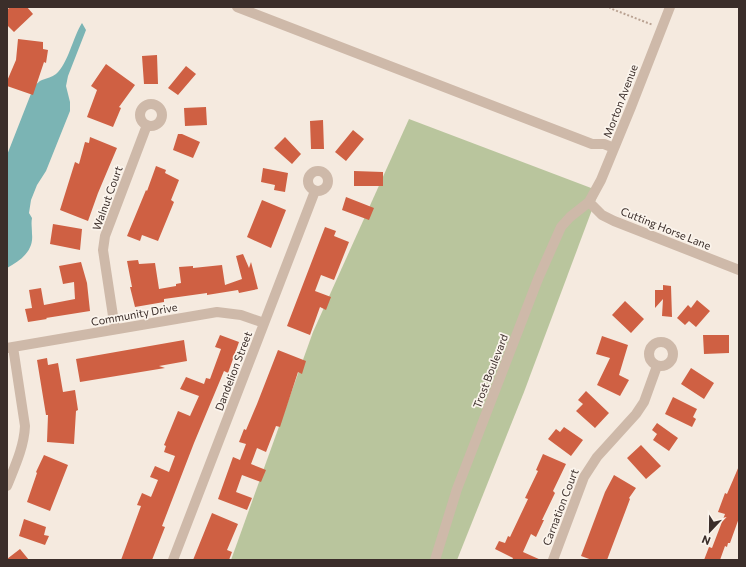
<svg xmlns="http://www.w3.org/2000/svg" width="746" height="567" font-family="Commissioner,sans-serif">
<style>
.green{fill:#b9c59d}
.water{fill:#7bb4b4}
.building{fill:#cf6043}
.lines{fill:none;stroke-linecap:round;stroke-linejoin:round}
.path{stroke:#baa393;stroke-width:2;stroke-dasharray:2 2;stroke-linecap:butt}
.minor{stroke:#ceb9a9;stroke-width:10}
.labels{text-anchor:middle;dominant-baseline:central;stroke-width:3.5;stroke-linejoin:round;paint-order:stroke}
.street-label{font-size:11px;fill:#3b2e2a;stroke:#fbf4ec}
</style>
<rect width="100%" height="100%" fill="#f5eadf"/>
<path class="green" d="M 409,119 L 599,191 L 524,392 L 457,560 L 231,560 L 313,332 Z"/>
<path class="water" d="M 82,23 L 86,30 L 68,76 L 66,86 L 70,102 L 70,111 L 46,171 L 37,185 L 31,200 L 29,213 L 32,218 C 31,224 32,227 32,234 C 34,251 20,261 7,268 L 7,155 L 34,86 C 37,84 39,81 42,80 C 47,78 52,77 56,74 C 68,64 73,37 82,23 Z"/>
<path class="building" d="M 10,7 L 27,7 L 33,14 L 14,32 L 7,25 L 7,10 Z
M 18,39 L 43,42 L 43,49 L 48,50 L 46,63 L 44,62 L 33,95 L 7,86 L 7,81 L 16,60 Z
M 157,55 L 158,84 L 144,84 L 142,56 Z
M 106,64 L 135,85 L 119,107 L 121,108 L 113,127 L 87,117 L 97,90 L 91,86 Z
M 186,66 L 196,74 L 178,95 L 168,88 Z
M 206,107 L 207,125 L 185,126 L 184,108 Z
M 323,120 L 324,149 L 311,149 L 310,121 Z
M 353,130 L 364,139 L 346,161 L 335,152 Z
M 178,134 L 182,134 L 200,142 L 193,158 L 173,150 Z
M 90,137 L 117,148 L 98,193 L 88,221 L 60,210 L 75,162 L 79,164 L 85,142 L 89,143 Z
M 285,137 L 301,154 L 292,164 L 274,148 Z
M 156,166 L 166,170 L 165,173 L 179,180 L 171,200 L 174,202 L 158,241 L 142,235 L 140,241 L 127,236 L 146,190 L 147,191 Z
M 263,168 L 288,173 L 285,192 L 274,190 L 275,185 L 261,182 Z
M 354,171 L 383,172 L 383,186 L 354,186 Z
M 346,197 L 374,208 L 369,220 L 342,210 Z
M 262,200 L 286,210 L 271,248 L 247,237 Z
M 53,224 L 82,229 L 80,250 L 50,244 Z
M 325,227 L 336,231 L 334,236 L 349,242 L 334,280 L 321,275 L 315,291 L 331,297 L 326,310 L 320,307 L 310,335 L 287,326 Z
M 243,254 L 249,268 L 251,262 L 258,289 L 239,293 L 238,290 L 207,295 L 207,293 L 164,299 L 164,302 L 135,307 L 130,287 L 132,287 L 127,261 L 138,260 L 139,264 L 155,263 L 159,289 L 176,286 L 176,284 L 181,283 L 179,267 L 193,266 L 193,268 L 222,265 L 225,285 L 242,279 L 236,256 Z
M 81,262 L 87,283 L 90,311 L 46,318 L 47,319 L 28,322 L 25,309 L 32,308 L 29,290 L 41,288 L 44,305 L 75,299 L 74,282 L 63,284 L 59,266 Z
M 663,285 L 671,286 L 672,317 L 662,316 L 663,299 L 655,308 L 655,290 L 663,290 Z
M 697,300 L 710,311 L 696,327 L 689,321 L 685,325 L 677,318 L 688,305 L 691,308 Z
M 625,301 L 644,319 L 631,333 L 612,315 Z
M 220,335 L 239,342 L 228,373 L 224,371 L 194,443 L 162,526 L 165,527 L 152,560 L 121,560 L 141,506 L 137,505 L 142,493 L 151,497 L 158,480 L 150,477 L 155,466 L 169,472 L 175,456 L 164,452 L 166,446 L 164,445 L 178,411 L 190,416 L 199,396 L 180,389 L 186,377 L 204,384 L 206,378 L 210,379 L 221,349 L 215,347 Z
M 703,335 L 729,335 L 729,353 L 704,354 Z
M 602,336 L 628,345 L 619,375 L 629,380 L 620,396 L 597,385 L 610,358 L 596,354 Z
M 184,340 L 187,361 L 159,366 L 165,368 L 80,382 L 76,359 Z
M 278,350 L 306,361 L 302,374 L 298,372 L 280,427 L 276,426 L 266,452 L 257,448 L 251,464 L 266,470 L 261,482 L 242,475 L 236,492 L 252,498 L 247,510 L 218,499 L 233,457 L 240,460 L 246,444 L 239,442 L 244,429 L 246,430 L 257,404 Z
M 47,358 L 48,365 L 58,363 L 63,392 L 75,390 L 78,410 L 76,411 L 74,444 L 47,442 L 48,415 L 46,415 L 37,360 Z
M 691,368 L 714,383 L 704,399 L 681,384 Z
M 586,391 L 609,413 L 595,428 L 576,411 L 583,404 L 578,400 Z
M 673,397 L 697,409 L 693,417 L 696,419 L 692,427 L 665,414 Z
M 657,423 L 678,438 L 669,451 L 653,440 L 657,434 L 652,430 Z
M 564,427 L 583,440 L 571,456 L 548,439 L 556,429 L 560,432 Z
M 641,445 L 661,466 L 646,479 L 627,458 Z
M 543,454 L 566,464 L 553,491 L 555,493 L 542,520 L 544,520 L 536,537 L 531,534 L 523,552 L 541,560 L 512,560 L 513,558 L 495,549 L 499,541 L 505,543 L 508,536 L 510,537 L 528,499 L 525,498 L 538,471 L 536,470 Z
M 44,455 L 68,465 L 50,511 L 27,502 L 37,473 L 36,472 Z
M 739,466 L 739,518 L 730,543 L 728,543 L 727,547 L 725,546 L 720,560 L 704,560 L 709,547 L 712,548 L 725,514 L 718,512 L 725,493 L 727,494 Z
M 614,475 L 636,488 L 629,498 L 630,499 L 607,560 L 592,560 L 581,556 L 605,492 Z
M 212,513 L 238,524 L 227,550 L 232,552 L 229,560 L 193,560 Z
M 24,519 L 46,527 L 44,535 L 49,536 L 45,545 L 19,536 Z
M 20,549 L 29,560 L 7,560 L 7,559 Z"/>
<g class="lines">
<path class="path" d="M 609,7 L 612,9 L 653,25"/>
<path class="minor" d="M 237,7 L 592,144 L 604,144 L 614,148
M140 115a11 11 0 1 1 22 0a11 11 0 1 1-22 0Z
M308 181a10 10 0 1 1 20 0a10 10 0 1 1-20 0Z
M 589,202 L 602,215 L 614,221 L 739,270
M 115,329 L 103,250 L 105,236 L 147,125
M649 354a12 12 0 1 1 24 0a12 12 0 1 1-24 0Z
M 7,348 L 217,312 L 241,315 L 264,323
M 7,486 C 15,466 24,447 25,426 L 13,347
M 173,560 L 315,191
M 435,560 L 457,489 L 538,279 L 561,227 L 570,217 L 589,202 L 601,180 L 631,107 L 670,7
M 553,560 L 584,477 L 597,457 L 636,414 L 644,402 L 657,366"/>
</g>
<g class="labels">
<g class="street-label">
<text transform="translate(620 101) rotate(-69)">Morton Avenue</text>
<text transform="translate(107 198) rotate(-70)">Walnut Court</text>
<text transform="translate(666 228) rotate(22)">Cutting Horse Lane</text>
<text transform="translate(134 314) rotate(-10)">Community Drive</text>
<text transform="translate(233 371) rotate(-69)">Dandelion Street</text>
<text transform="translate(490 371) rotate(-69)">Trost Boulevard</text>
<text transform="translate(560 507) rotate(-69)">Carnation Court</text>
</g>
</g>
<rect width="746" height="567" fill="none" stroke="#3b2e2a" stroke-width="16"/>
<g transform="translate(710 531) rotate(202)" stroke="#fbf4ec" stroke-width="3" paint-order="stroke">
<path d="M0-3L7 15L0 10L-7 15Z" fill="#3b2e2a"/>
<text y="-6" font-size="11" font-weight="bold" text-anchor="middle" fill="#3b2e2a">N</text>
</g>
</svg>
